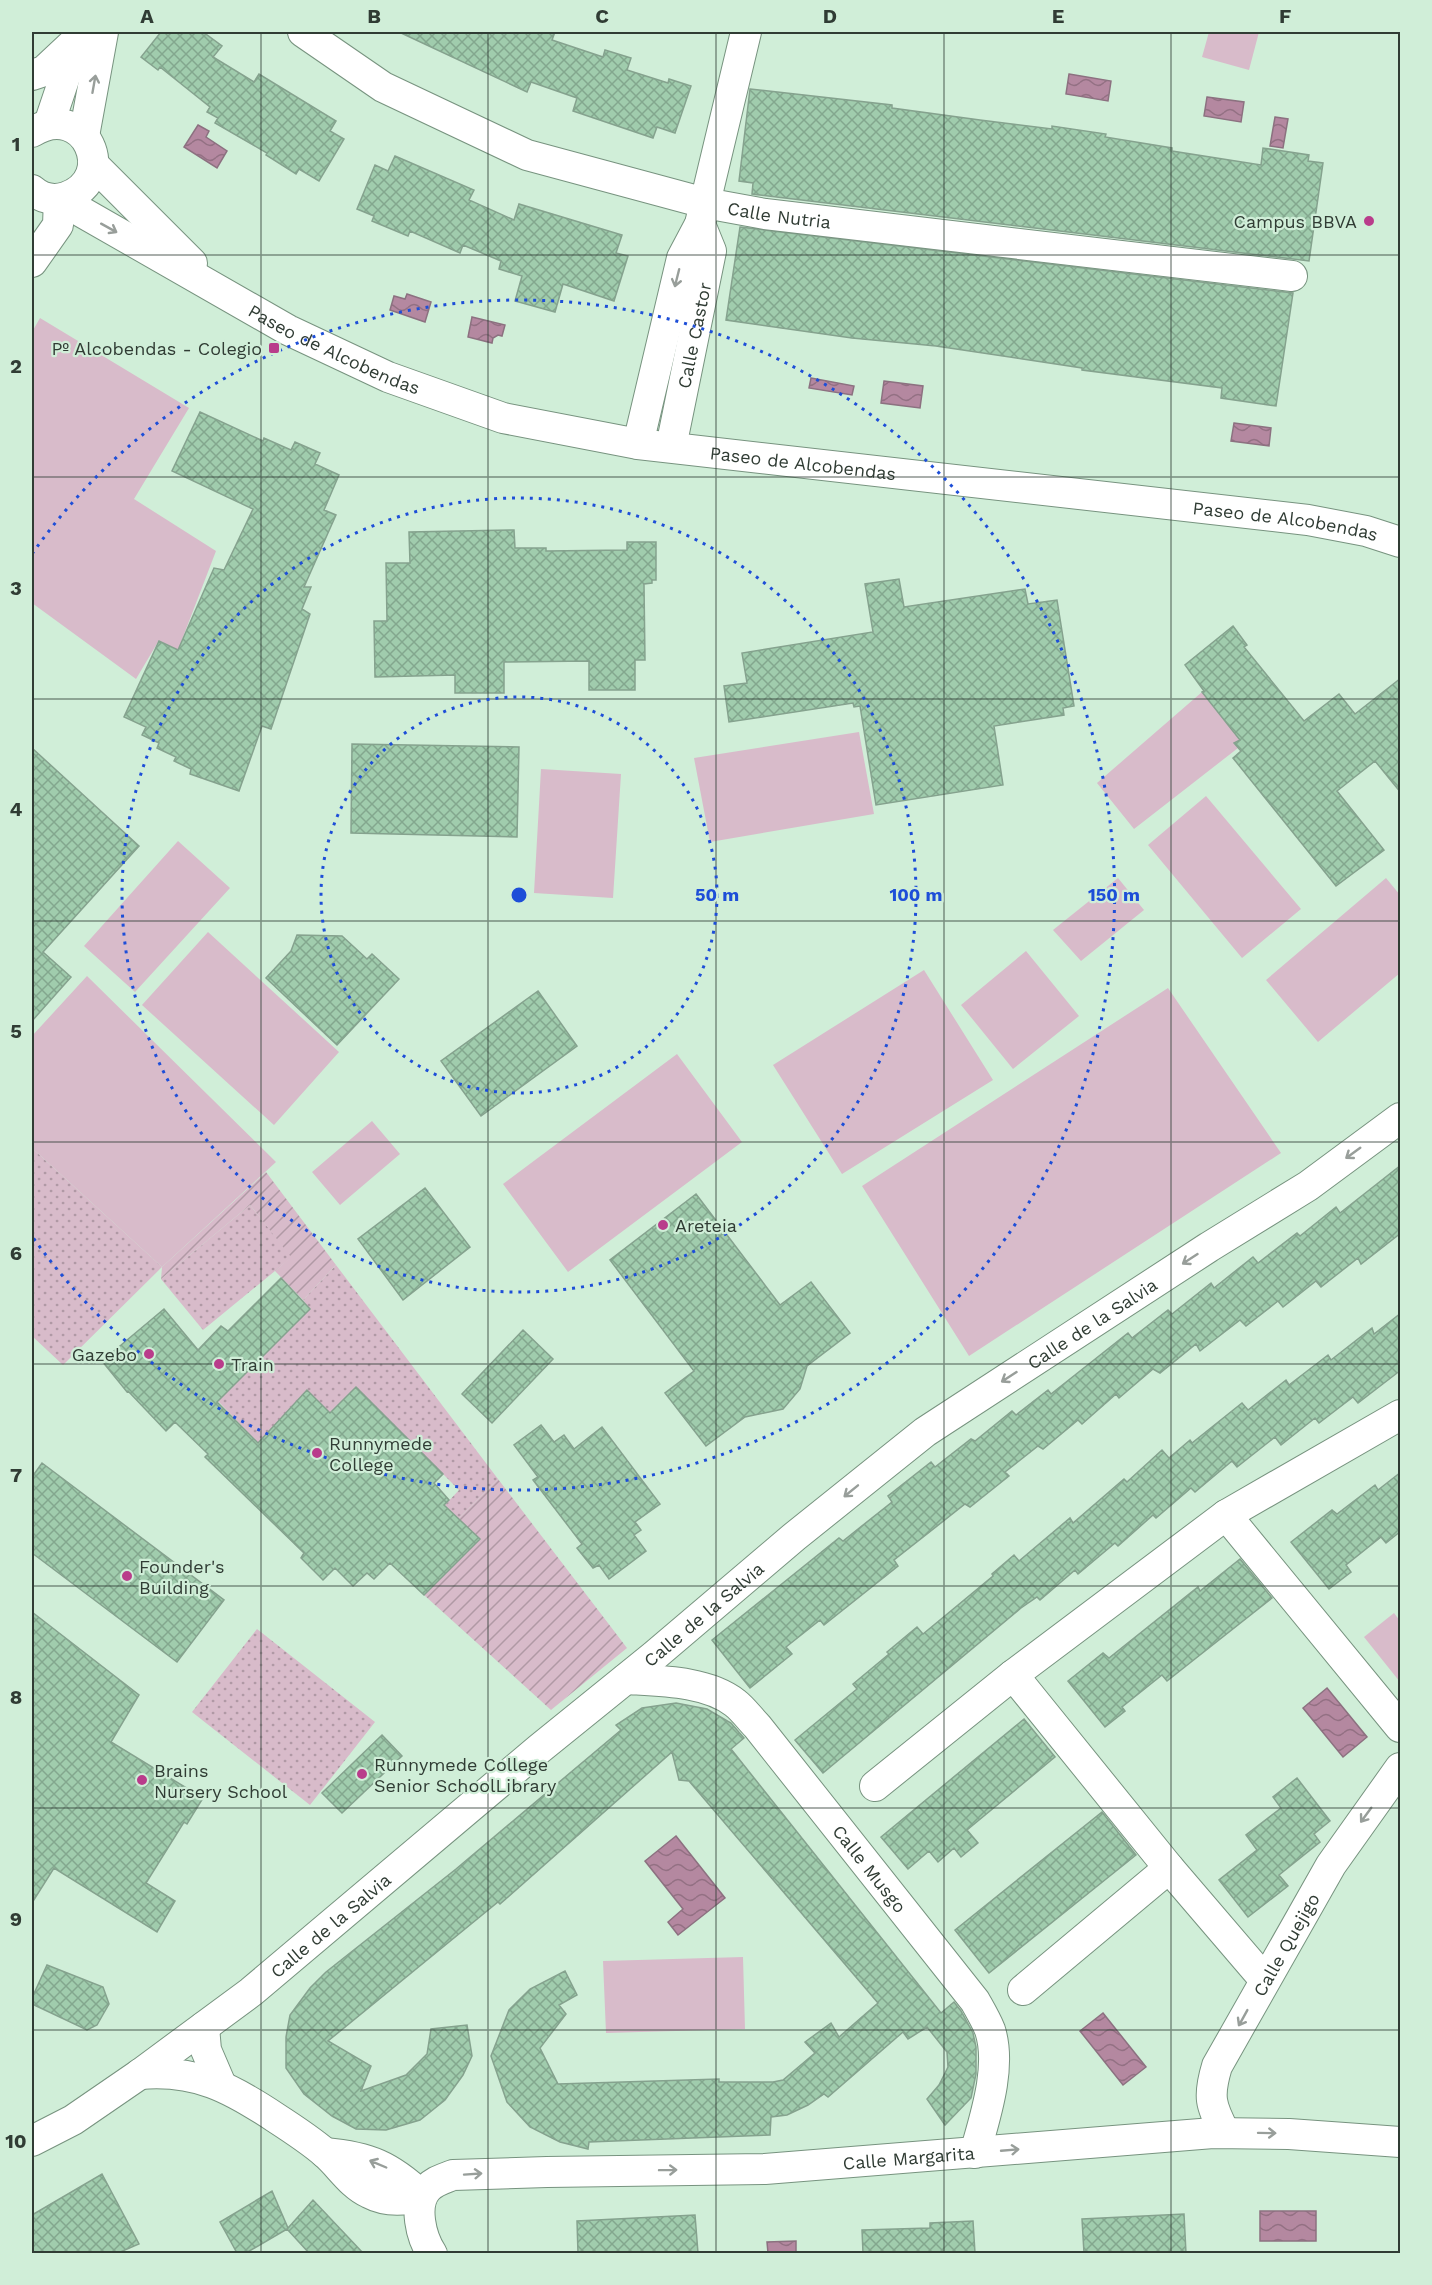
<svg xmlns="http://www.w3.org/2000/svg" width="1432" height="2285" font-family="'Work Sans',sans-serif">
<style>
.grass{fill:url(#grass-dots)}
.garden{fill:url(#garden-furrows)}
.pitch{fill:#d8bbca}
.water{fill:url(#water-waves);stroke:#8c7180;stroke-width:1.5}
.building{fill:url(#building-cross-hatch);stroke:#85a28e;stroke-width:1.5}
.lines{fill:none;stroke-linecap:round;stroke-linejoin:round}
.minor-casing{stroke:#77937f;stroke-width:32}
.minor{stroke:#fff;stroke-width:30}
.oneway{stroke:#989e9a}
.grid{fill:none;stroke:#303c34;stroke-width:1.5;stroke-opacity:0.55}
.ring{fill:none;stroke:#1d4ed8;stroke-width:3;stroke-dasharray:3 6}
.poi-dot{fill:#b93c8b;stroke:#d0eed8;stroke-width:2}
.labels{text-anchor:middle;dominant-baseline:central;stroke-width:4.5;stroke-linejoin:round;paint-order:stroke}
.street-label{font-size:18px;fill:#303c34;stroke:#d0eed8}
.poi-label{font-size:18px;fill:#303c34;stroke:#d0eed8;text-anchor:start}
.centre{fill:#1d4ed8;stroke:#d0eed8;stroke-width:3}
.ring-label{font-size:18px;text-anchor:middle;font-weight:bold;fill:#1d4ed8;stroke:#d0eed8;stroke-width:4.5;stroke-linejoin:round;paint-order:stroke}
.neatline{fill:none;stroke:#303c34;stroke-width:2}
.grid-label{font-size:20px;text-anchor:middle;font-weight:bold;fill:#303c34}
</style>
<defs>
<pattern id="grass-dots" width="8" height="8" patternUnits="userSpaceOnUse" patternTransform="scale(1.5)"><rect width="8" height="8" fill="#d8bbca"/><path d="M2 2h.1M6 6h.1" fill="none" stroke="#b099a5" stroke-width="1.8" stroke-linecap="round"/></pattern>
<pattern id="garden-furrows" width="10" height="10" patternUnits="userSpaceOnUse" patternTransform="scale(1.5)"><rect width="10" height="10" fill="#d8bbca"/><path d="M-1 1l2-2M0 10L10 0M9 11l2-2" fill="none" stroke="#b099a5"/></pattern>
<pattern id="water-waves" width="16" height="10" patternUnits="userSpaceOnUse" patternTransform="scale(1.5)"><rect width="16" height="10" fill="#b488a0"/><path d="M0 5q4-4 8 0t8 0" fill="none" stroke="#937083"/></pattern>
<pattern id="building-cross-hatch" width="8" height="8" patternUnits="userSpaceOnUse" patternTransform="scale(1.5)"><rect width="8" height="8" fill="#a0ccad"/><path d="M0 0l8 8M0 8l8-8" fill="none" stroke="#83a78e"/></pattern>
</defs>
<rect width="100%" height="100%" fill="#d0eed8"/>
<path class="grass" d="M 32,1148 L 162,1267 L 63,1365 L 32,1336 Z
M 250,1205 L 292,1257 L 203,1330 L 161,1279 Z
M 336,1265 L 498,1479 L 458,1519 L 445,1505 L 459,1490 L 356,1387 L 330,1413 L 307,1391 L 258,1443 L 218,1401 L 310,1309 L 303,1300 Z
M 257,1629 L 375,1722 L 310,1805 L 192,1712 Z"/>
<path class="garden" d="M 266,1172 L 336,1265 L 303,1300 L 275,1271 L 291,1257 L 250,1205 L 161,1279 L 162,1267 Z
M 498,1479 L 627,1648 L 551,1710 L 424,1595 L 479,1539 L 458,1519 Z"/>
<path class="pitch" d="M 1209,32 L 1259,32 L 1249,70 L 1202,57 Z
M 40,318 L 189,408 L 134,499 L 216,551 L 178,650 L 158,642 L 136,679 L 32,603 L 32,332 Z
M 1202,692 L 1240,740 L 1235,743 L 1238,748 L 1134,829 L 1097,783 Z
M 859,732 L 874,814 L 710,842 L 694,758 Z
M 541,769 L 621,774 L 613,898 L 534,893 Z
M 1206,796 L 1301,909 L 1242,958 L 1148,845 Z
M 178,841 L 230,888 L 135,992 L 84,946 Z
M 1118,878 L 1144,910 L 1081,961 L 1053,930 Z
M 1386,878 L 1400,895 L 1400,973 L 1318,1042 L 1266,980 Z
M 208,932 L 339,1052 L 274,1125 L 142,1005 Z
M 1026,951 L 1079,1016 L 1013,1069 L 961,1005 Z
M 924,970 L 993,1080 L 842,1174 L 773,1065 Z
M 87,976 L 276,1162 L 162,1267 L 32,1148 L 32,1036 Z
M 1168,988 L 1281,1153 L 969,1356 L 862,1186 Z
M 677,1054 L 742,1142 L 568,1272 L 503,1184 Z
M 372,1121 L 400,1154 L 340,1205 L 312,1172 Z
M 1394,1613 L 1400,1621 L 1400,1682 L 1364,1637 Z
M 743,1957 L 745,2029 L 606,2033 L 603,1961 Z"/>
<path class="water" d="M 1069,74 L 1111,81 L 1108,101 L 1066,94 Z
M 1207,97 L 1244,102 L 1241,122 L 1204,116 Z
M 1275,117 L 1288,119 L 1283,148 L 1270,146 Z
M 198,125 L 209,131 L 206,137 L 227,151 L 217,168 L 184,147 Z
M 407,294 L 431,302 L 425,322 L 390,310 L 394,296 L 405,299 Z
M 472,317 L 505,325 L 502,336 L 498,335 L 493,338 L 492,343 L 468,337 Z
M 811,378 L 854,386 L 852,395 L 809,388 Z
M 884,381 L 923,386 L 920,408 L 881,403 Z
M 1234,423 L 1271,428 L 1269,446 L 1231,441 Z
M 1327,1688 L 1367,1737 L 1343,1757 L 1303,1708 Z
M 676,1836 L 725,1898 L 678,1935 L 668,1922 L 683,1909 L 645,1861 Z
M 1103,2013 L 1146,2067 L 1123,2085 L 1080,2031 Z
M 1260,2211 L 1316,2211 L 1316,2241 L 1260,2241 Z
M 796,2241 L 796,2253 L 768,2253 L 767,2242 Z"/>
<path class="building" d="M 161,32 L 203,32 L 222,46 L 213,57 L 254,82 L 259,74 L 336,121 L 330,131 L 344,139 L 319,181 L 299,169 L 296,174 L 266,155 L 267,153 L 215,123 L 218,118 L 207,112 L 210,107 L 160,67 L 158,70 L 141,57 Z
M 399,32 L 555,32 L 552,40 L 603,57 L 605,50 L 631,58 L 627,70 L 668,83 L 669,79 L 691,86 L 675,133 L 657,127 L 653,138 L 573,111 L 577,98 L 531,82 L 527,92 Z
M 750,89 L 892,105 L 892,108 L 980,120 L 1052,129 L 1052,126 L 1106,134 L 1105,137 L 1172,148 L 1172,151 L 1261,165 L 1263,148 L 1309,155 L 1308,161 L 1323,163 L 1309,261 L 752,194 L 753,183 L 739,181 Z
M 395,156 L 474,190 L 469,200 L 514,220 L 519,204 L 622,235 L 616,253 L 628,256 L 614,301 L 563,284 L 555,312 L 515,301 L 522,276 L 499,269 L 501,261 L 463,245 L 460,253 L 410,231 L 408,236 L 372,221 L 374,216 L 357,209 L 375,165 L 388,171 Z
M 740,227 L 1293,293 L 1276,406 L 1221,398 L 1222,388 L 1082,370 L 1082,368 L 936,346 L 852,338 L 726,320 Z
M 200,412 L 263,441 L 264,438 L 291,450 L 295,442 L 320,453 L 315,464 L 339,475 L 324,510 L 336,515 L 304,587 L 311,587 L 302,609 L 310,614 L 271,729 L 262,726 L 239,791 L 190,774 L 191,769 L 174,761 L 176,757 L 157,748 L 159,743 L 142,735 L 146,727 L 124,717 L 159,641 L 178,650 L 214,568 L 224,570 L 253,509 L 172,471 Z
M 514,530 L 515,548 L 546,548 L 546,551 L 627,550 L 627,542 L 656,542 L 656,580 L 652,580 L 652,583 L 644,584 L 645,660 L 635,660 L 635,690 L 589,690 L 589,661 L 504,662 L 504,693 L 455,693 L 455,675 L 375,677 L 374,621 L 387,621 L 386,563 L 410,563 L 409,532 Z
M 899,579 L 904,607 L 1025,589 L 1028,604 L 1057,600 L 1074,706 L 1063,708 L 1064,715 L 994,726 L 1003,785 L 876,805 L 860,706 L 854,707 L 853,703 L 729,722 L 724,686 L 747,683 L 742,653 L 873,632 L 865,584 Z
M 1233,626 L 1247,645 L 1244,647 L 1304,721 L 1339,694 L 1355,714 L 1401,678 L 1401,793 L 1375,761 L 1337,791 L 1384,850 L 1336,886 L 1233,758 L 1241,751 L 1234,743 L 1240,740 L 1202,692 L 1204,691 L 1185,665 Z
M 352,744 L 519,747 L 517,837 L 351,833 Z
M 32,748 L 139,846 L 43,952 L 71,977 L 32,1021 Z
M 297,935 L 342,936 L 367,959 L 372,954 L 399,979 L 337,1045 L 266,978 L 291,951 Z
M 538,991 L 577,1046 L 481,1116 L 441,1061 Z
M 1401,1165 L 1401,1233 L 1361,1264 L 1358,1258 L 1321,1287 L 1316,1281 L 1283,1307 L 1278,1301 L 1246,1326 L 1240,1320 L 1200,1351 L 1196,1344 L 1160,1373 L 1153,1369 L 1119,1398 L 1116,1394 L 1082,1424 L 1078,1420 L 1043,1449 L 1038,1446 L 1005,1472 L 1009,1476 L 970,1507 L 965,1504 L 894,1560 L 898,1566 L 824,1625 L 820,1620 L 786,1647 L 792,1654 L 750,1688 L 712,1640 L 839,1538 L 843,1541 L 892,1502 L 888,1496 L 931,1462 L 935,1467 L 971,1439 L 975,1441 L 1012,1411 L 1016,1415 L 1048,1390 L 1051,1394 L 1128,1333 L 1132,1338 L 1168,1310 L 1172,1314 L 1211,1283 L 1214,1288 L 1253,1257 L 1258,1263 L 1297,1233 L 1300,1236 L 1336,1207 L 1340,1213 Z
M 425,1188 L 470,1247 L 403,1300 L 358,1239 Z
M 696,1194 L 780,1305 L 811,1282 L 850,1333 L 807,1366 L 800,1389 L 783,1409 L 745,1417 L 706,1446 L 665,1393 L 694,1371 L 610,1260 Z
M 281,1278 L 310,1309 L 217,1402 L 258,1443 L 307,1390 L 330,1413 L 356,1387 L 443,1474 L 434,1483 L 449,1500 L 444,1505 L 480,1539 L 424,1595 L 390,1563 L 374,1579 L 367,1573 L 353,1586 L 335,1568 L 323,1580 L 301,1558 L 304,1553 L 205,1457 L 208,1454 L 175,1422 L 166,1431 L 128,1391 L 127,1392 L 102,1361 L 164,1309 L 198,1350 L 221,1326 L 228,1331 Z
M 1401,1313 L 1401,1370 L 1358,1403 L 1353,1397 L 1319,1423 L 1315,1418 L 1281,1445 L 1275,1437 L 1237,1467 L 1232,1461 L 1195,1492 L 1191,1488 L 1156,1518 L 1153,1515 L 1118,1546 L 1115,1543 L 1078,1574 L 1075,1570 L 1040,1600 L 1037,1597 L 1021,1608 L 823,1773 L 795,1740 L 857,1689 L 853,1684 L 889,1654 L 887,1652 L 917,1627 L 923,1634 L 993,1576 L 992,1574 L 1014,1555 L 1019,1561 L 1070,1518 L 1073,1523 L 1124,1479 L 1127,1482 L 1162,1450 L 1169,1458 L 1190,1440 L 1192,1443 L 1242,1403 L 1248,1410 L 1286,1380 L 1289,1385 L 1328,1355 L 1331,1360 L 1372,1328 L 1374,1334 Z
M 523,1330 L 553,1359 L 492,1423 L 462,1394 Z
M 541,1425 L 554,1442 L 564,1435 L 574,1449 L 602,1427 L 660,1504 L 635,1522 L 641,1530 L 634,1535 L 646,1551 L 609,1579 L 599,1565 L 593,1568 L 577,1548 L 582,1544 L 533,1480 L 538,1477 L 514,1445 Z
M 42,1463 L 224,1600 L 177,1662 L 32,1553 L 32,1477 Z
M 1401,1472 L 1401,1531 L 1386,1543 L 1381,1537 L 1346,1565 L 1351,1572 L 1329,1589 L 1291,1542 L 1332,1510 L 1337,1514 L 1375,1485 L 1378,1490 Z
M 1240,1559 L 1272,1598 L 1167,1681 L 1162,1675 L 1122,1707 L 1125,1711 L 1105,1727 L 1068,1681 L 1103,1653 L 1109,1658 L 1198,1587 L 1200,1591 Z
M 32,1612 L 139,1695 L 111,1742 L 203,1798 L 187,1824 L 184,1822 L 146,1883 L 175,1901 L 157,1932 L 54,1868 L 32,1903 Z
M 676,1703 L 707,1709 L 731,1723 L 744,1738 L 731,1749 L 941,2013 L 954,2002 L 961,2011 L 973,2033 L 976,2047 L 976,2074 L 971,2098 L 945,2125 L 927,2099 L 939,2085 L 948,2067 L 947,2052 L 927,2027 L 908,2039 L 903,2032 L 828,2097 L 824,2094 L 808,2105 L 787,2115 L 771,2117 L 770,2135 L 589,2142 L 588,2149 L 560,2142 L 530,2127 L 507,2102 L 491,2056 L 509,2010 L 530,1989 L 565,1971 L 577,1995 L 559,2005 L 566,2014 L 540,2048 L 558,2084 L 719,2079 L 719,2082 L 773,2082 L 783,2080 L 815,2053 L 805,2042 L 831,2023 L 839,2037 L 878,2003 L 689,1781 L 679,1780 L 672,1752 L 500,1904 L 498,1902 L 328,2041 L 371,2066 L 361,2091 L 406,2075 L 427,2054 L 431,2029 L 467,2025 L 472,2056 L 463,2075 L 445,2100 L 420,2120 L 386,2130 L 356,2129 L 332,2116 L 304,2094 L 286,2068 L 286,2037 L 290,2015 L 310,1988 L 326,1972 L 456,1869 L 621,1730 L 616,1725 L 642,1708 Z
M 1024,1719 L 1055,1757 L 967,1830 L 978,1843 L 961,1857 L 954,1848 L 938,1862 L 929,1851 L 908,1869 L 881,1837 Z
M 382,1735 L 402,1756 L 342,1813 L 322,1793 Z
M 1297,1778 L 1330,1821 L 1314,1834 L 1320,1842 L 1279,1875 L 1288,1886 L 1248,1917 L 1219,1880 L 1257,1850 L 1246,1835 L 1281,1808 L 1273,1797 Z
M 1102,1812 L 1136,1855 L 989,1973 L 955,1930 Z
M 47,1965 L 103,1987 L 109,2004 L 97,2025 L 87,2030 L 32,2004 L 32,1998 Z
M 102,2174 L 139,2244 L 118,2253 L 32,2253 L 32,2215 Z
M 272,2191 L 288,2228 L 313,2200 L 363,2253 L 309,2253 L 287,2229 L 246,2253 L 237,2253 L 220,2222 Z
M 1184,2214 L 1186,2253 L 1084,2253 L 1082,2219 Z
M 695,2215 L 698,2253 L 578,2253 L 577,2221 Z
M 973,2221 L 975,2253 L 863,2253 L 862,2230 L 930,2228 L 930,2223 Z"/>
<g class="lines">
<defs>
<g id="minor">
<path id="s1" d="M 303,32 L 383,87 L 527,155 L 705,203 L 765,214 L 1292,276"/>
<path d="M 32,75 L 44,71 L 75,42"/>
<path d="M 49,124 L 80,32"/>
<path d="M 32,132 C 85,99 120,178 66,197 C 54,201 41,198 32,190"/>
<path d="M 84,136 L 103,32"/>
<path d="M 94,165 L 192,263"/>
<path id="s2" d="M 59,199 L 288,330 L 388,377 L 503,418 L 638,444 L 1308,520 L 1366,531 L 1400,542"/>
<path d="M 32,262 L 58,225 L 59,199"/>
<path d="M 638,444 L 682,258 L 700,224 L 746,32"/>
<path id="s3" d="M 671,447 L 711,251 L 700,224"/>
<path d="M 1226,1515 L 1400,1727"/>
<path d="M 1013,1675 L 1169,1868 L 1264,1979"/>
<path id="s4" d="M 626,1679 C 660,1681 707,1681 735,1703 C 743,1709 750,1719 757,1726 L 975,2001 C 980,2010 986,2020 990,2030 C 1002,2067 985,2117 975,2153"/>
<path d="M 875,1786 L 1013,1675 L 1226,1515 L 1400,1415"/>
<path d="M 1023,1990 L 1169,1868"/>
<path d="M 204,2027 L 206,2050 L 221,2085"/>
<path d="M 140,2074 C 196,2069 231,2088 276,2118 C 293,2129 310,2140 325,2153 C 340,2166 351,2185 369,2193 C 386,2202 404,2201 422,2196"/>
<path id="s5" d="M 1225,2133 C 1210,2105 1208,2096 1217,2066 L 1331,1865 L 1400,1768"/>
<path id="s6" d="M 32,2141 L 73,2120 L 140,2074 L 251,1992 L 539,1749 L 654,1656 L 794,1537 L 925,1432 L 1209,1247 L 1308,1186 L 1400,1118"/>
<path d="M 325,2153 C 369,2157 390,2166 422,2196"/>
<path id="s7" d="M 432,2254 C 421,2237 413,2205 427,2189 C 434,2181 443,2179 453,2175 L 547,2172 L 765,2169 L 1213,2133 L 1289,2134 L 1400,2142"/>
</g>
</defs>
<use href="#minor" class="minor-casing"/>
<use href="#minor" class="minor"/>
</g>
<defs><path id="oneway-shaft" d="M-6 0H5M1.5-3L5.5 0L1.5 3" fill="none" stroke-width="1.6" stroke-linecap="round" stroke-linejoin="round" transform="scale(1.5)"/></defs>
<g class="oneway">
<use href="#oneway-shaft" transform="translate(94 84) rotate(-80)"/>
<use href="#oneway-shaft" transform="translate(109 228) rotate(29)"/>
<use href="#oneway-shaft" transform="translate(677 278) rotate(104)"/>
<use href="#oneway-shaft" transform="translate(1353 1153) rotate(144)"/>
<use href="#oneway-shaft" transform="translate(1190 1259) rotate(147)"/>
<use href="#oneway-shaft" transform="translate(1009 1377) rotate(147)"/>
<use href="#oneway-shaft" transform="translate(851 1491) rotate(141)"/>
<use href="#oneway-shaft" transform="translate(1366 1815) rotate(126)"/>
<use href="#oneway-shaft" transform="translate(1243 2018) rotate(119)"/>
<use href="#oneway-shaft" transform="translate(1267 2133) rotate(1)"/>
<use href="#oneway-shaft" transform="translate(1010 2150) rotate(-5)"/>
<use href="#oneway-shaft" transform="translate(378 2164) rotate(-157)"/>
<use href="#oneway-shaft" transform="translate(668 2170) rotate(-1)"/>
<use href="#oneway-shaft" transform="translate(473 2174) rotate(-4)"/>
</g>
<path class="grid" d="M 261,32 L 261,2254M 488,32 L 488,2254M 716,32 L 716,2254M 944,32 L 944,2254M 1171,32 L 1171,2254M 32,255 L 1400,255M 32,477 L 1400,477M 32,699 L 1400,699M 32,921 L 1400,921M 32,1142 L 1400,1142M 32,1364 L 1400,1364M 32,1586 L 1400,1586M 32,1808 L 1400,1808M 32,2030 L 1400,2030"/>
<g class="ring">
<circle cx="519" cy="895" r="198"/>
<circle cx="519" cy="895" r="397"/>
<path d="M32 554A595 595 0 1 1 32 1236"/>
</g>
<g class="poi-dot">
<circle cx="1369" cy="221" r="6"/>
<rect x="268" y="342" width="12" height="12" rx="3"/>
<circle cx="663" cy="1225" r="6"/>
<circle cx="149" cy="1354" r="6"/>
<circle cx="219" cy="1364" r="6"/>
<circle cx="317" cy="1453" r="6"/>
<circle cx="127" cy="1576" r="6"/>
<circle cx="362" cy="1774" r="6"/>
<circle cx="142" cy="1780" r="6"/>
</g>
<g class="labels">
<g class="street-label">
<text stroke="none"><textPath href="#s1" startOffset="516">Calle Nutria</textPath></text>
<text stroke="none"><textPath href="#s3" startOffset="114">Calle Castor</textPath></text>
<text stroke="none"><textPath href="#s2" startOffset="314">Paseo de Alcobendas</textPath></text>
<text stroke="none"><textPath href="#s2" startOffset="800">Paseo de Alcobendas</textPath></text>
<text stroke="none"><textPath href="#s2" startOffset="1286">Paseo de Alcobendas</textPath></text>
<text stroke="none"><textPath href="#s6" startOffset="1341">Calle de la Salvia</textPath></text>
<text stroke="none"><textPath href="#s6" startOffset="855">Calle de la Salvia</textPath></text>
<text stroke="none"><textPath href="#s4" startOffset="327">Calle Musgo</textPath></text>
<text stroke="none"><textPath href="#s6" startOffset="369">Calle de la Salvia</textPath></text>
<text stroke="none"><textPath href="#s5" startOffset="210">Calle Quejigo</textPath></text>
<text stroke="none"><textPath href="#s7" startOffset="555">Calle Margarita</textPath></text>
</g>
<g class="poi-label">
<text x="1357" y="221" text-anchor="end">Campus BBVA</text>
<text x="262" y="348" text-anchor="end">Pº Alcobendas - Colegio</text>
<text x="675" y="1225">Areteia</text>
<text x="137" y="1354" text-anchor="end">Gazebo</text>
<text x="231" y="1364">Train</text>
<text x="329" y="1443">Runnymede<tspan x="329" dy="21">College</tspan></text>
<text x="139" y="1566">Founder's<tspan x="139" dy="21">Building</tspan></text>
<text x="374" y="1764">Runnymede College<tspan x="374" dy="21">Senior SchoolLibrary</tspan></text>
<text x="154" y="1770">Brains<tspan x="154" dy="21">Nursery School</tspan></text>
</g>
</g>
<circle cx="519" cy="895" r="9" class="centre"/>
<g class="ring-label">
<text x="717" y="901">50 m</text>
<text x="916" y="901">100 m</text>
<text x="1114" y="901">150 m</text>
</g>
<rect width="1432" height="2285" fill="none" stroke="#d0eed8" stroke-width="66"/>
<rect x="33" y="33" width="1366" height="2219" class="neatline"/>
<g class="grid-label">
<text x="147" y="23">A</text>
<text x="374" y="23">B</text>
<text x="602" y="23">C</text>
<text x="830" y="23">D</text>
<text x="1058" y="23">E</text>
<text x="1285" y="23">F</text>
<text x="16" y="151">1</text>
<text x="16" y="373">2</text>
<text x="16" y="595">3</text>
<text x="16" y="816">4</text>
<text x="16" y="1038">5</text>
<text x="16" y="1260">6</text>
<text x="16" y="1482">7</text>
<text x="16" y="1704">8</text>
<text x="16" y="1926">9</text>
<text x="16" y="2148">10</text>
</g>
</svg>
